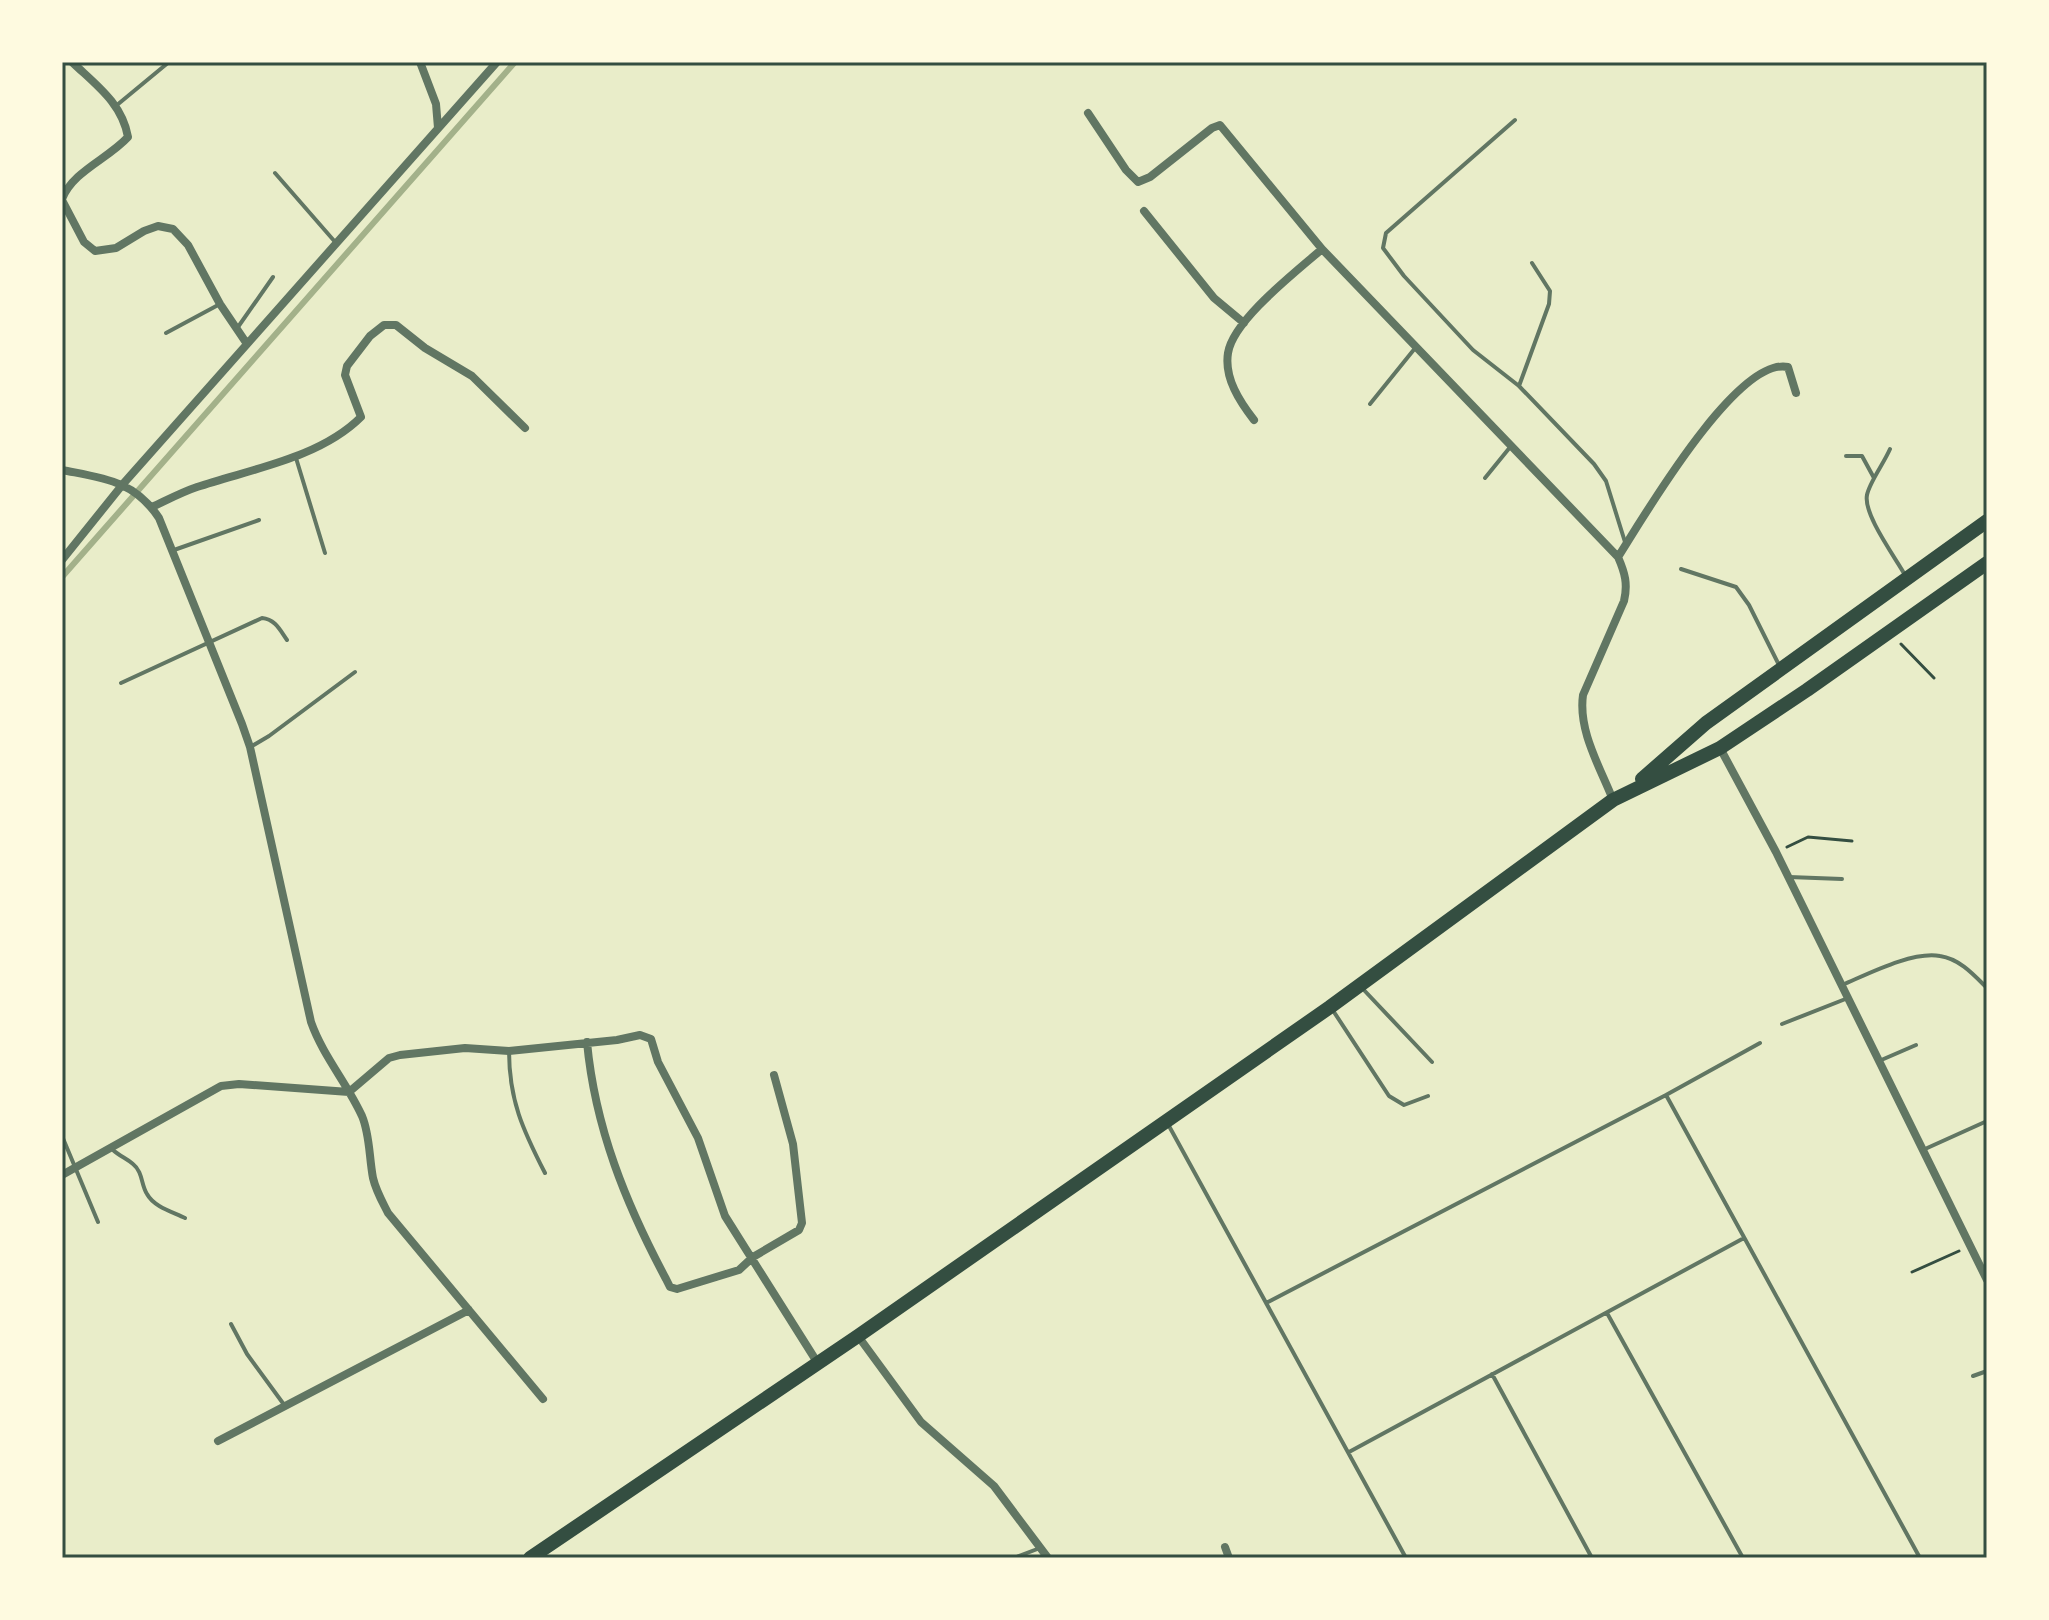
<svg xmlns="http://www.w3.org/2000/svg" width="2049" height="1620" font-family="'Noto Serif',serif">
<style>
.lines{fill:none;stroke-linecap:round;stroke-linejoin:round}
.stream{stroke:#a3b18a;stroke-width:6}
.path{stroke:#344e41;stroke-width:3}
.service{stroke:#617663;stroke-width:4}
.minor{stroke:#617663;stroke-width:8}
.trunk{stroke:#344e41;stroke-width:14}
.neatline{fill:none;stroke:#344e41;stroke-width:3}
</style>
<rect width="100%" height="100%" fill="#e9edc9"/>
<g class="lines">
<path class="stream" d="M 62,577 L 515,62"/>
<path class="path" d="M 1901,644 L 1934,678
M 1787,847 L 1808,837 L 1852,841
M 1912,1272 L 1959,1251"/>
<path class="service" d="M 62,63 L 62,62
M 117,105 L 169,62
M 1515,120 L 1386,233 L 1383,248 L 1404,276 L 1473,350 L 1519,386 L 1594,464 L 1606,481 L 1625,542
M 275,173 L 336,243
M 238,327 L 273,277
M 166,333 L 220,304
M 1519,386 L 1549,304 L 1550,291 L 1532,263
M 1370,404 L 1416,347
M 1890,449 C 1884,463 1869,483 1867,495 C 1863,514 1895,557 1905,575
M 1846,456 L 1862,456 L 1874,478
M 296,458 L 325,553
M 1485,478 L 1511,446
M 174,550 L 259,520
M 1681,569 L 1736,587 L 1749,605 L 1780,667
M 121,683 L 262,618 C 275,619 280,630 287,640
M 252,746 L 269,736 L 355,672
M 1789,877 L 1842,879
M 1842,985 C 1868,974 1912,951 1940,956 C 1960,959 1974,975 1987,988
M 1362,988 L 1432,1062
M 1332,1009 L 1389,1096 L 1404,1105 L 1428,1096
M 1782,1024 L 1848,998
M 509,1051 C 509,1100 523,1130 545,1173
M 1879,1061 L 1916,1045
M 1666,1095 L 1920,1558
M 1169,1126 L 1406,1558
M 62,1136 L 98,1222
M 112,1149 C 119,1156 126,1158 133,1164 C 143,1172 141,1185 147,1194 C 154,1207 173,1212 185,1218
M 1925,1149 L 1987,1121
M 1266,1303 L 1666,1095 L 1760,1043
M 1607,1313 L 1743,1558
M 231,1324 L 247,1354 L 285,1406
M 1492,1374 L 1592,1558
M 1973,1376 L 1987,1371
M 1349,1452 L 1744,1238
M 1014,1558 L 1040,1548"/>
<path class="minor" d="M 420,62 L 436,104 L 438,128
M 1088,113 L 1126,170 L 1138,182 L 1150,177 L 1212,128 L 1220,125 L 1322,249 L 1618,557 C 1625,573 1628,584 1624,601 L 1583,695 C 1578,731 1600,767 1613,800
M 62,199 C 73,171 108,159 128,137 C 122,103 96,85 72,62
M 62,200 L 84,242 L 95,251 L 116,248 L 144,231 L 158,226 L 173,229 L 188,245 L 220,304 L 247,344
M 1144,211 L 1214,298 L 1244,323
M 1254,420 C 1240,402 1224,378 1228,353 C 1233,320 1297,271 1322,249
M 62,470 C 102,478 134,480 159,518 L 242,724 L 250,747 L 311,1022 C 323,1056 347,1083 362,1116 C 370,1135 369,1157 373,1178 C 376,1191 382,1201 388,1213 L 543,1399
M 152,507 C 167,500 182,492 197,487 C 251,469 320,458 361,417 L 345,375 L 347,366 L 370,336 L 384,325 L 396,325 L 425,348 L 472,376 L 525,428
M 1618,557 C 1643,518 1737,356 1788,367 L 1796,393
M 62,560 L 123,484 L 497,62
M 1720,748 L 1776,852 L 1987,1280
M 587,1042 C 595,1128 626,1204 666,1279 L 670,1287 L 677,1289 L 739,1270 L 753,1257 L 799,1230 L 802,1223 L 793,1144 L 774,1075
M 62,1175 L 221,1086 L 239,1084 L 349,1092 L 389,1058 L 400,1055 L 465,1048 L 509,1051 L 617,1040 L 640,1035 L 651,1039 L 658,1062 L 698,1138 L 725,1216 L 817,1362
M 858,1336 L 921,1422 L 994,1486 L 1048,1558
M 218,1441 L 469,1310
M 1225,1547 L 1229,1558"/>
<path class="trunk" d="M 1642,779 L 1706,723 L 1987,521
M 530,1558 L 858,1336 L 1330,1007 L 1613,800 L 1720,748 L 1807,690 L 1987,563"/>
</g>
<rect width="2049" height="1620" fill="none" stroke="#fefae0" stroke-width="128"/>
<rect x="64" y="64" width="1921" height="1492" class="neatline"/>
</svg>
